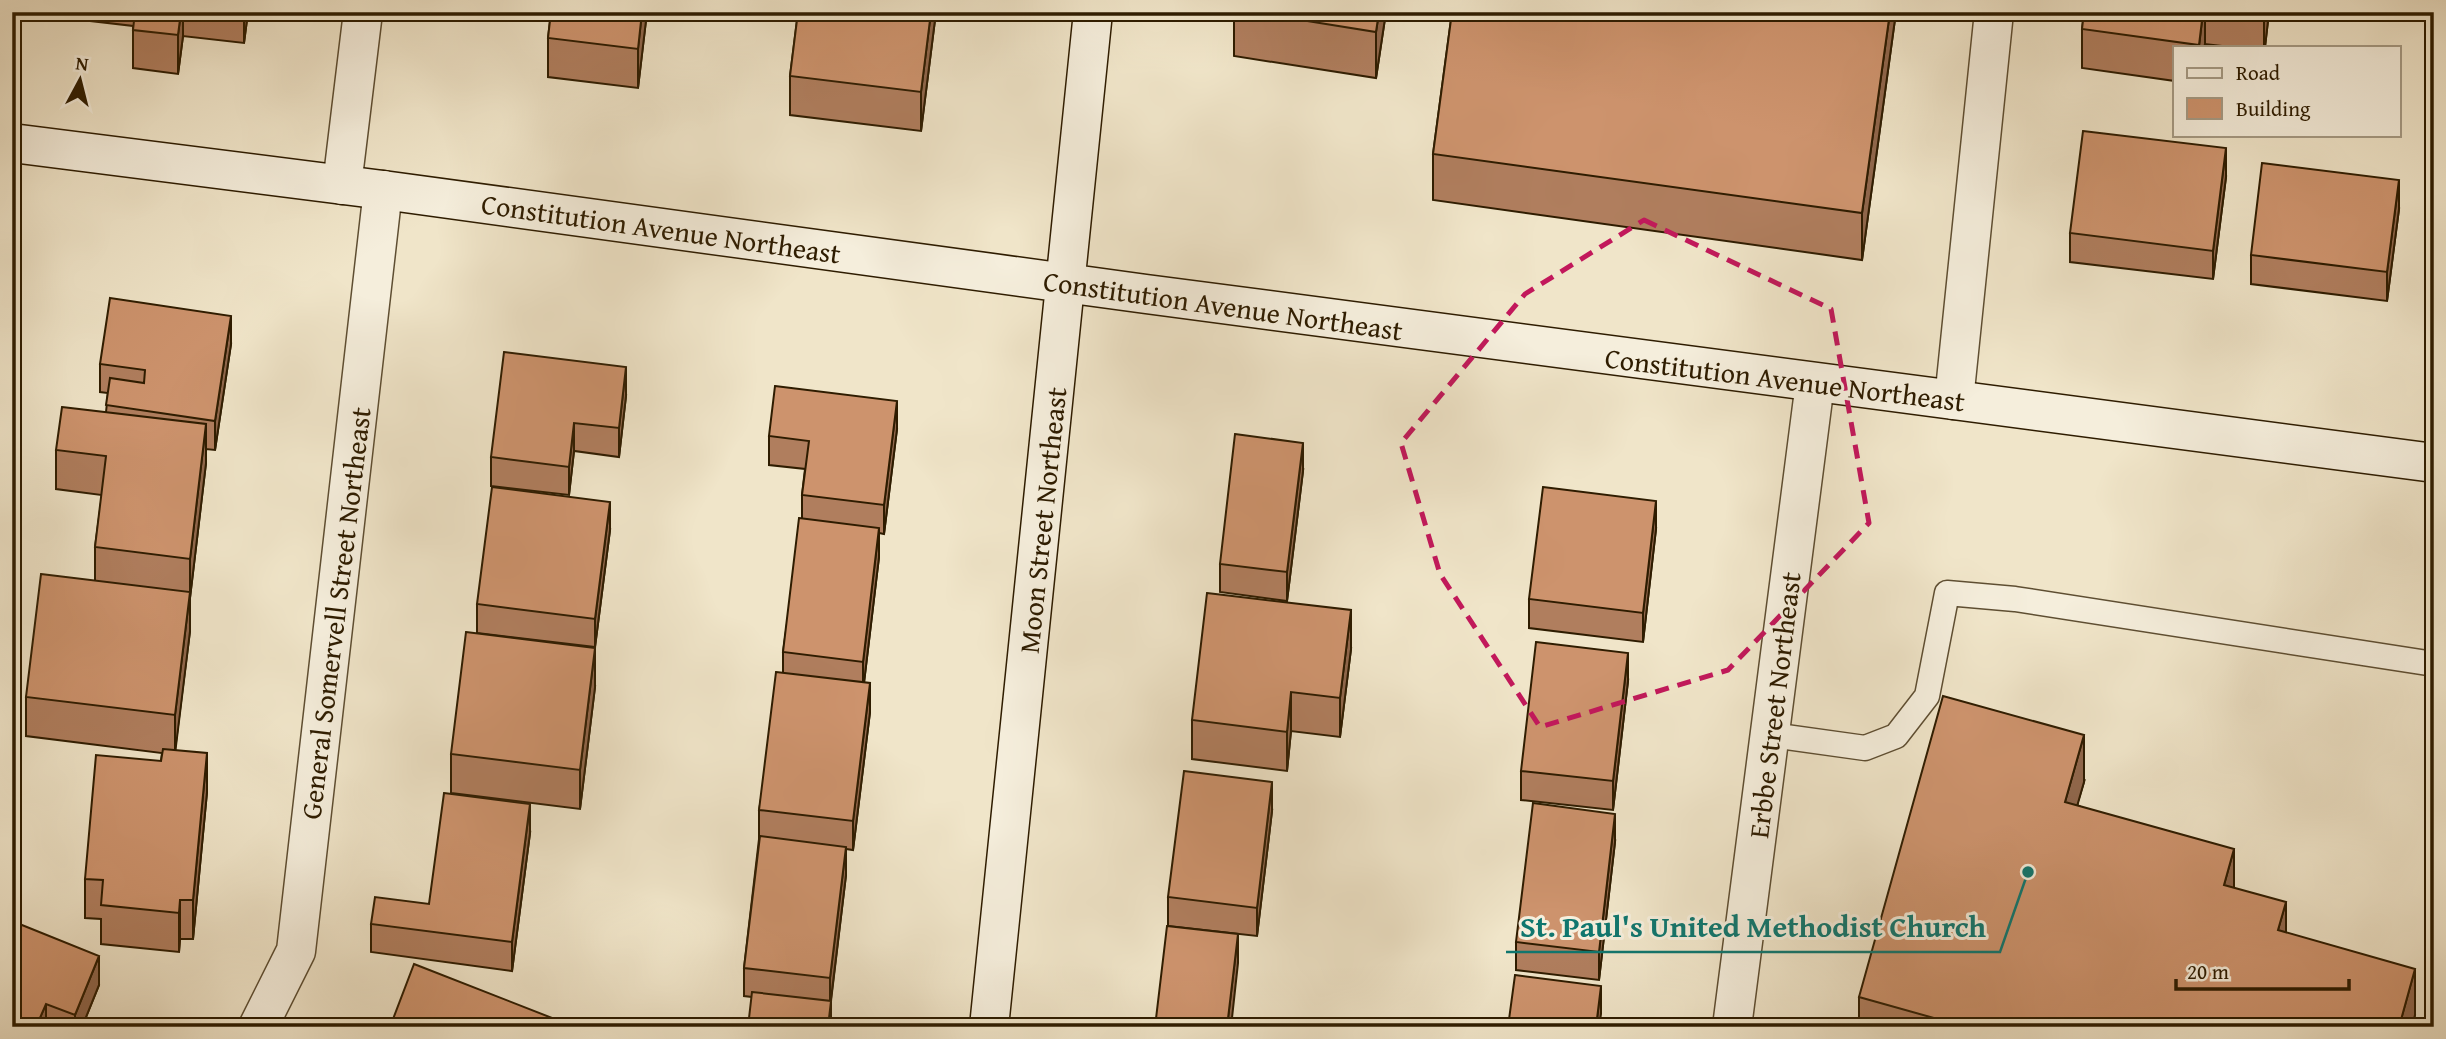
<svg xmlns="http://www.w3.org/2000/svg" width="2446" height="1039" font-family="'Gentium Book Plus',serif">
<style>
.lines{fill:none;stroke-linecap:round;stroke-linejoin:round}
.lane-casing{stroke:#5e4e32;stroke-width:27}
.street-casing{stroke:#5e4e32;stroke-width:41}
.secondary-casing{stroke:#2e1c00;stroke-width:41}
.lane{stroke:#f5eedc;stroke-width:24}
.street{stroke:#f5eedc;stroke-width:38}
.secondary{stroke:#f5eedc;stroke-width:38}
.wall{fill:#b07e5e;stroke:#2e1c00;stroke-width:2}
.shaded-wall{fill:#90674c;stroke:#2e1c00;stroke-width:2}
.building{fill:#cd936d;stroke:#2e1c00;stroke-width:2}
.marked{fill:none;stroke:#c2185b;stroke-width:5;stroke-dasharray:14 9;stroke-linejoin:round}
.labels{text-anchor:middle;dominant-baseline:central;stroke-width:6;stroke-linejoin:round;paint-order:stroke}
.street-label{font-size:28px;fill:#2e1c00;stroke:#f5eedc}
.leader{fill:none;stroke:#0f766e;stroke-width:2.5}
.callout-dot{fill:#0f766e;stroke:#f5eedc;stroke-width:2.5}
.callout-label{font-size:30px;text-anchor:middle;font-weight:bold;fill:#0f766e;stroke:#f5eedc;stroke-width:6;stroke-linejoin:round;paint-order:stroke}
</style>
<rect width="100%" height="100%" fill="#f0e5c9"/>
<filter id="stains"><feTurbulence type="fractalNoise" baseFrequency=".00286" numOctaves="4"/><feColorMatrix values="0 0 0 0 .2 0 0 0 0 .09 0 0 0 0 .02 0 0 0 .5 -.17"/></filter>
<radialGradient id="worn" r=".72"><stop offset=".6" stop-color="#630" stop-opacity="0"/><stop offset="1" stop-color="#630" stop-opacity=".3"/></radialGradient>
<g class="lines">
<defs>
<path id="lane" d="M 1771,735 L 1865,748 L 1896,736 L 1927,696 L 1947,593 L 2015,599 L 2434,664"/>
<path id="street" d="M 342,185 L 363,12
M 1954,400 L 1994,12
M 258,1027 L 296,951 L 383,190
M 1732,1027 L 1815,383"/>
<path id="secondary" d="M 12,143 L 383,190 L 1146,294 L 2434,463
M 989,1027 L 1093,12"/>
</defs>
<use href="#lane" class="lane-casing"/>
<use href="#street" class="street-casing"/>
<use href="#secondary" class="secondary-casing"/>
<use href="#lane" class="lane"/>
<use href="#street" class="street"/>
<use href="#secondary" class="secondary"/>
</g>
<path class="wall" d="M 65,12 L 248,12 L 244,43 L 183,36 L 178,74 L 133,68 L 133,26 L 65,18 Z
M 551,12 L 647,12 L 638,88 L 548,77 L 548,38 Z
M 798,12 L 936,12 L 921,131 L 790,115 L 790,76 Z
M 1234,12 L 1386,12 L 1376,78 L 1234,56 Z
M 1452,12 L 1896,12 L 1862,260 L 1433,200 L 1433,154 Z
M 2084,12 L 2269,12 L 2265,47 L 2231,47 L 2205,44 L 2204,47 L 2175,47 L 2175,81 L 2082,68 L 2082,29 Z
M 2226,177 L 2213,279 L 2070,262 L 2070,233 Z
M 2399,209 L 2387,301 L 2251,284 L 2251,255 Z
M 231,344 L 215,450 L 206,449 L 206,463 L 190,598 L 190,631 L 175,750 L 207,792 L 193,939 L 180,939 L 179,952 L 101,944 L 101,919 L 85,918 L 85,879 L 161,761 L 162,753 L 26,736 L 26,697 L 95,581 L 95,547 L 102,495 L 56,489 L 56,450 L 106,412 L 108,393 L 100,392 L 100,364 Z
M 626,396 L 619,457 L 574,451 L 569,495 L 491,486 L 491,457 Z
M 897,429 L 884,534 L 879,533 L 879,557 L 864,683 L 870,712 L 853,850 L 846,849 L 846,875 L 831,1001 L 831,1027 L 752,997 L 744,996 L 744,968 L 759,839 L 759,810 L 783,673 L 783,652 L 802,518 L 802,495 L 805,469 L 769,465 L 769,436 Z
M 1303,471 L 1287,601 L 1220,592 L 1220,564 Z
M 1656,529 L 1643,642 L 1529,628 L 1529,599 Z
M 610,530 L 595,647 L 477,633 L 477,604 Z
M 1351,649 L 1340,737 L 1291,731 L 1287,771 L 1192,759 L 1192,720 Z
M 1628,681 L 1613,810 L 1521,800 L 1521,771 Z
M 595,687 L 580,809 L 451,793 L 451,754 Z
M 2084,782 L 2077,805 L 2234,888 L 2286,933 L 2415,1015 L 2412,1027 L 1859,1027 L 1859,997 Z
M 1272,811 L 1257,936 L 1168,926 L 1168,897 Z
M 530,833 L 512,971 L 371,952 L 371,924 L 429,904 Z
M 1615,842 L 1599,980 L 1516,970 L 1516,942 Z
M 12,921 L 99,985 L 82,1027 L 12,1027 Z"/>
<path class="shaded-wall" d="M 181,12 L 183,12 L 183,36 L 178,74 L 178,35 Z
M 244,12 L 248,12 L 244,43 Z
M 642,12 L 647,12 L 638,88 L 638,49 Z
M 931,12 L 936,12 L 921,131 L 921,92 Z
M 1379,12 L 1386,12 L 1376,78 L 1376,32 Z
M 1890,12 L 1896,12 L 1862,260 L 1862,213 Z
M 2203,12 L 2205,12 L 2205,44 L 2204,47 L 2199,47 Z
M 2264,12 L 2269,12 L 2265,47 L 2264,47 Z
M 2226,148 L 2226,177 L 2213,279 L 2213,251 Z
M 2399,180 L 2399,209 L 2387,301 L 2387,272 Z
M 231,316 L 231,344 L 215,450 L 215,421 Z
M 626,367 L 626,396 L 619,457 L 619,428 Z
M 897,401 L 897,429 L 884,534 L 884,505 Z
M 574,423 L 574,451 L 569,495 L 569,467 Z
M 206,424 L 206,463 L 190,598 L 190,559 Z
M 1303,443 L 1303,471 L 1287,601 L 1287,572 Z
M 1656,501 L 1656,529 L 1643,642 L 1643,613 Z
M 610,502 L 610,530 L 595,647 L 595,619 Z
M 879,528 L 879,557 L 863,691 L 863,662 Z
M 190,592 L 190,631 L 175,754 L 175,715 Z
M 1351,610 L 1351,649 L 1340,737 L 1340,698 Z
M 595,648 L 595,687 L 580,809 L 580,770 Z
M 1628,653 L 1628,681 L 1613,810 L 1613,781 Z
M 870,683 L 870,712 L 853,850 L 853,821 Z
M 1291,692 L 1291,731 L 1287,771 L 1287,732 Z
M 2084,735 L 2084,782 L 2065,848 L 2065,802 Z
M 207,753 L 207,792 L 193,939 L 193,900 Z
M 1272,782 L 1272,811 L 1257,936 L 1257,908 Z
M 530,804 L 530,833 L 512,971 L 512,942 Z
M 1615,814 L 1615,842 L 1599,980 L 1599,952 Z
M 846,847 L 846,875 L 830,1007 L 830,978 Z
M 2234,849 L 2234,895 L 2224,885 Z
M 180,900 L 180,939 L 179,952 L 179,913 Z
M 2286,902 L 2286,949 L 2278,930 Z
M 1238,934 L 1238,963 L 1231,1027 L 1227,1027 Z
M 99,956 L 99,985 L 82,1027 L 75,1027 L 75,1015 Z
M 2415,969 L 2415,1015 L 2412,1027 L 2399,1027 Z
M 1601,986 L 1601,1014 L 1599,1027 L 1596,1027 Z
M 831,1001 L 831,1027 L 828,1027 Z
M 46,1004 L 46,1027 L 36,1027 Z"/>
<path class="building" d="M 135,12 L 181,12 L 178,35 L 133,30 Z
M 551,12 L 642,12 L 638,49 L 548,38 Z
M 798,12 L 931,12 L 921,92 L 790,76 Z
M 1251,12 L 1379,12 L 1376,32 Z
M 1452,12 L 1890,12 L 1862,213 L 1433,154 Z
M 2084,12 L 2203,12 L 2199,45 L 2082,29 Z
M 2083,131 L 2226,148 L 2213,251 L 2070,233 Z
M 2262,163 L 2399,180 L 2387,272 L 2251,255 Z
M 110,298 L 231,316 L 215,421 L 106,405 L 110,378 L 144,383 L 145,370 L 100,364 Z
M 504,352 L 626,367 L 619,428 L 574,423 L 569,467 L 491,457 Z
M 775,386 L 897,401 L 884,505 L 802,495 L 809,441 L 769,436 Z
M 62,407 L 206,424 L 190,559 L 95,547 L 106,456 L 56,450 Z
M 1235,434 L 1303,443 L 1287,572 L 1220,564 Z
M 492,487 L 610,502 L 595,619 L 477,604 Z
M 1543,487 L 1656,501 L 1643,613 L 1529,599 Z
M 799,518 L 879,528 L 863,662 L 783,652 Z
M 41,574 L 190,592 L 175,715 L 26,697 Z
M 1207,593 L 1351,610 L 1340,698 L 1291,692 L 1287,732 L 1192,720 Z
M 466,632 L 595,648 L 580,770 L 451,754 Z
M 1536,642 L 1628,653 L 1613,781 L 1521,771 Z
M 776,672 L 870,683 L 853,821 L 759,810 Z
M 1943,696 L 2084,735 L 2065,802 L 2234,849 L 2224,885 L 2286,902 L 2278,930 L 2415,969 L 2399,1027 L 1966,1027 L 1859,997 Z
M 163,749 L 207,753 L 193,900 L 180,900 L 179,913 L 101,905 L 103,880 L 85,879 L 96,755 L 161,761 Z
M 1184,771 L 1272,782 L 1257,908 L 1168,897 Z
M 444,793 L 530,804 L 512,942 L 371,924 L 375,897 L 429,904 Z
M 1533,803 L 1615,814 L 1599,952 L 1516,942 Z
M 760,836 L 846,847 L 830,978 L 744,968 Z
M 12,921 L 99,956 L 75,1015 L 46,1004 L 36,1027 L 12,1027 Z
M 1167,926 L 1238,934 L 1227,1027 L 1155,1027 Z
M 414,964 L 570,1025 L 570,1027 L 390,1027 Z
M 1515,975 L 1601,986 L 1596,1027 L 1508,1027 Z
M 752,992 L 831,1001 L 828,1027 L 748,1027 Z"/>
<path class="marked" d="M 1644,220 L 1831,309 L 1869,523 L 1728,670 L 1540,727 L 1440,574 L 1401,443 L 1525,294 Z"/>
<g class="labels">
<g class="street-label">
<text transform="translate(661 228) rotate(8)">Constitution Avenue Northeast</text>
<text transform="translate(1223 305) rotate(8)">Constitution Avenue Northeast</text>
<text transform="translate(1785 379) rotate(7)">Constitution Avenue Northeast</text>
<text transform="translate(1042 520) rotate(-84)">Moon Street Northeast</text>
<text transform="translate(335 613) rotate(-83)">General Somervell Street Northeast</text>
<text transform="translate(1774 705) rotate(-83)">Erbbe Street Northeast</text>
</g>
</g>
<path class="leader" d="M2028 872L2000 952H1506"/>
<circle class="callout-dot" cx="2028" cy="872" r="7"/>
<g class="callout-label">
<text x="1753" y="937">St. Paul's United Methodist Church</text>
</g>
<rect width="2446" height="1039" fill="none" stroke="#f0e5c9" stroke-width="42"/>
<rect x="14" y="14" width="2418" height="1011" fill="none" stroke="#2e1c00" stroke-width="3.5"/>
<rect x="21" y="21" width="2404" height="997" fill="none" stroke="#2e1c00" stroke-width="2"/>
<rect x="2173" y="46" width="228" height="91" fill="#f5eedc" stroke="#a59a84" stroke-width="2"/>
<rect x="2187" y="68" width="35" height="10" fill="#f5eedc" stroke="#a59a84" stroke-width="2"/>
<text x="2236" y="80" font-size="21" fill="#2e1c00">Road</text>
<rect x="2187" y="98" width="35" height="21" fill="#cd936d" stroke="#a59a84" stroke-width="2"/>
<text x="2236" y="116" font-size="21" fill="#2e1c00">Building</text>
<g transform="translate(80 80) rotate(7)" stroke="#f5eedc" stroke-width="5" paint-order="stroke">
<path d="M0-5L12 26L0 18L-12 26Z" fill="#2e1c00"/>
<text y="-10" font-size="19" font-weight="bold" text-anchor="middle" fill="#2e1c00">N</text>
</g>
<path d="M2176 979v10h173v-10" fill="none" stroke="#2e1c00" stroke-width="3.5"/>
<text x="2187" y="979" font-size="21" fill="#2e1c00" stroke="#f5eedc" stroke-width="5" paint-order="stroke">20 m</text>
<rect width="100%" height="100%" filter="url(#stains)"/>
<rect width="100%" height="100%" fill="url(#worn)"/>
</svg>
